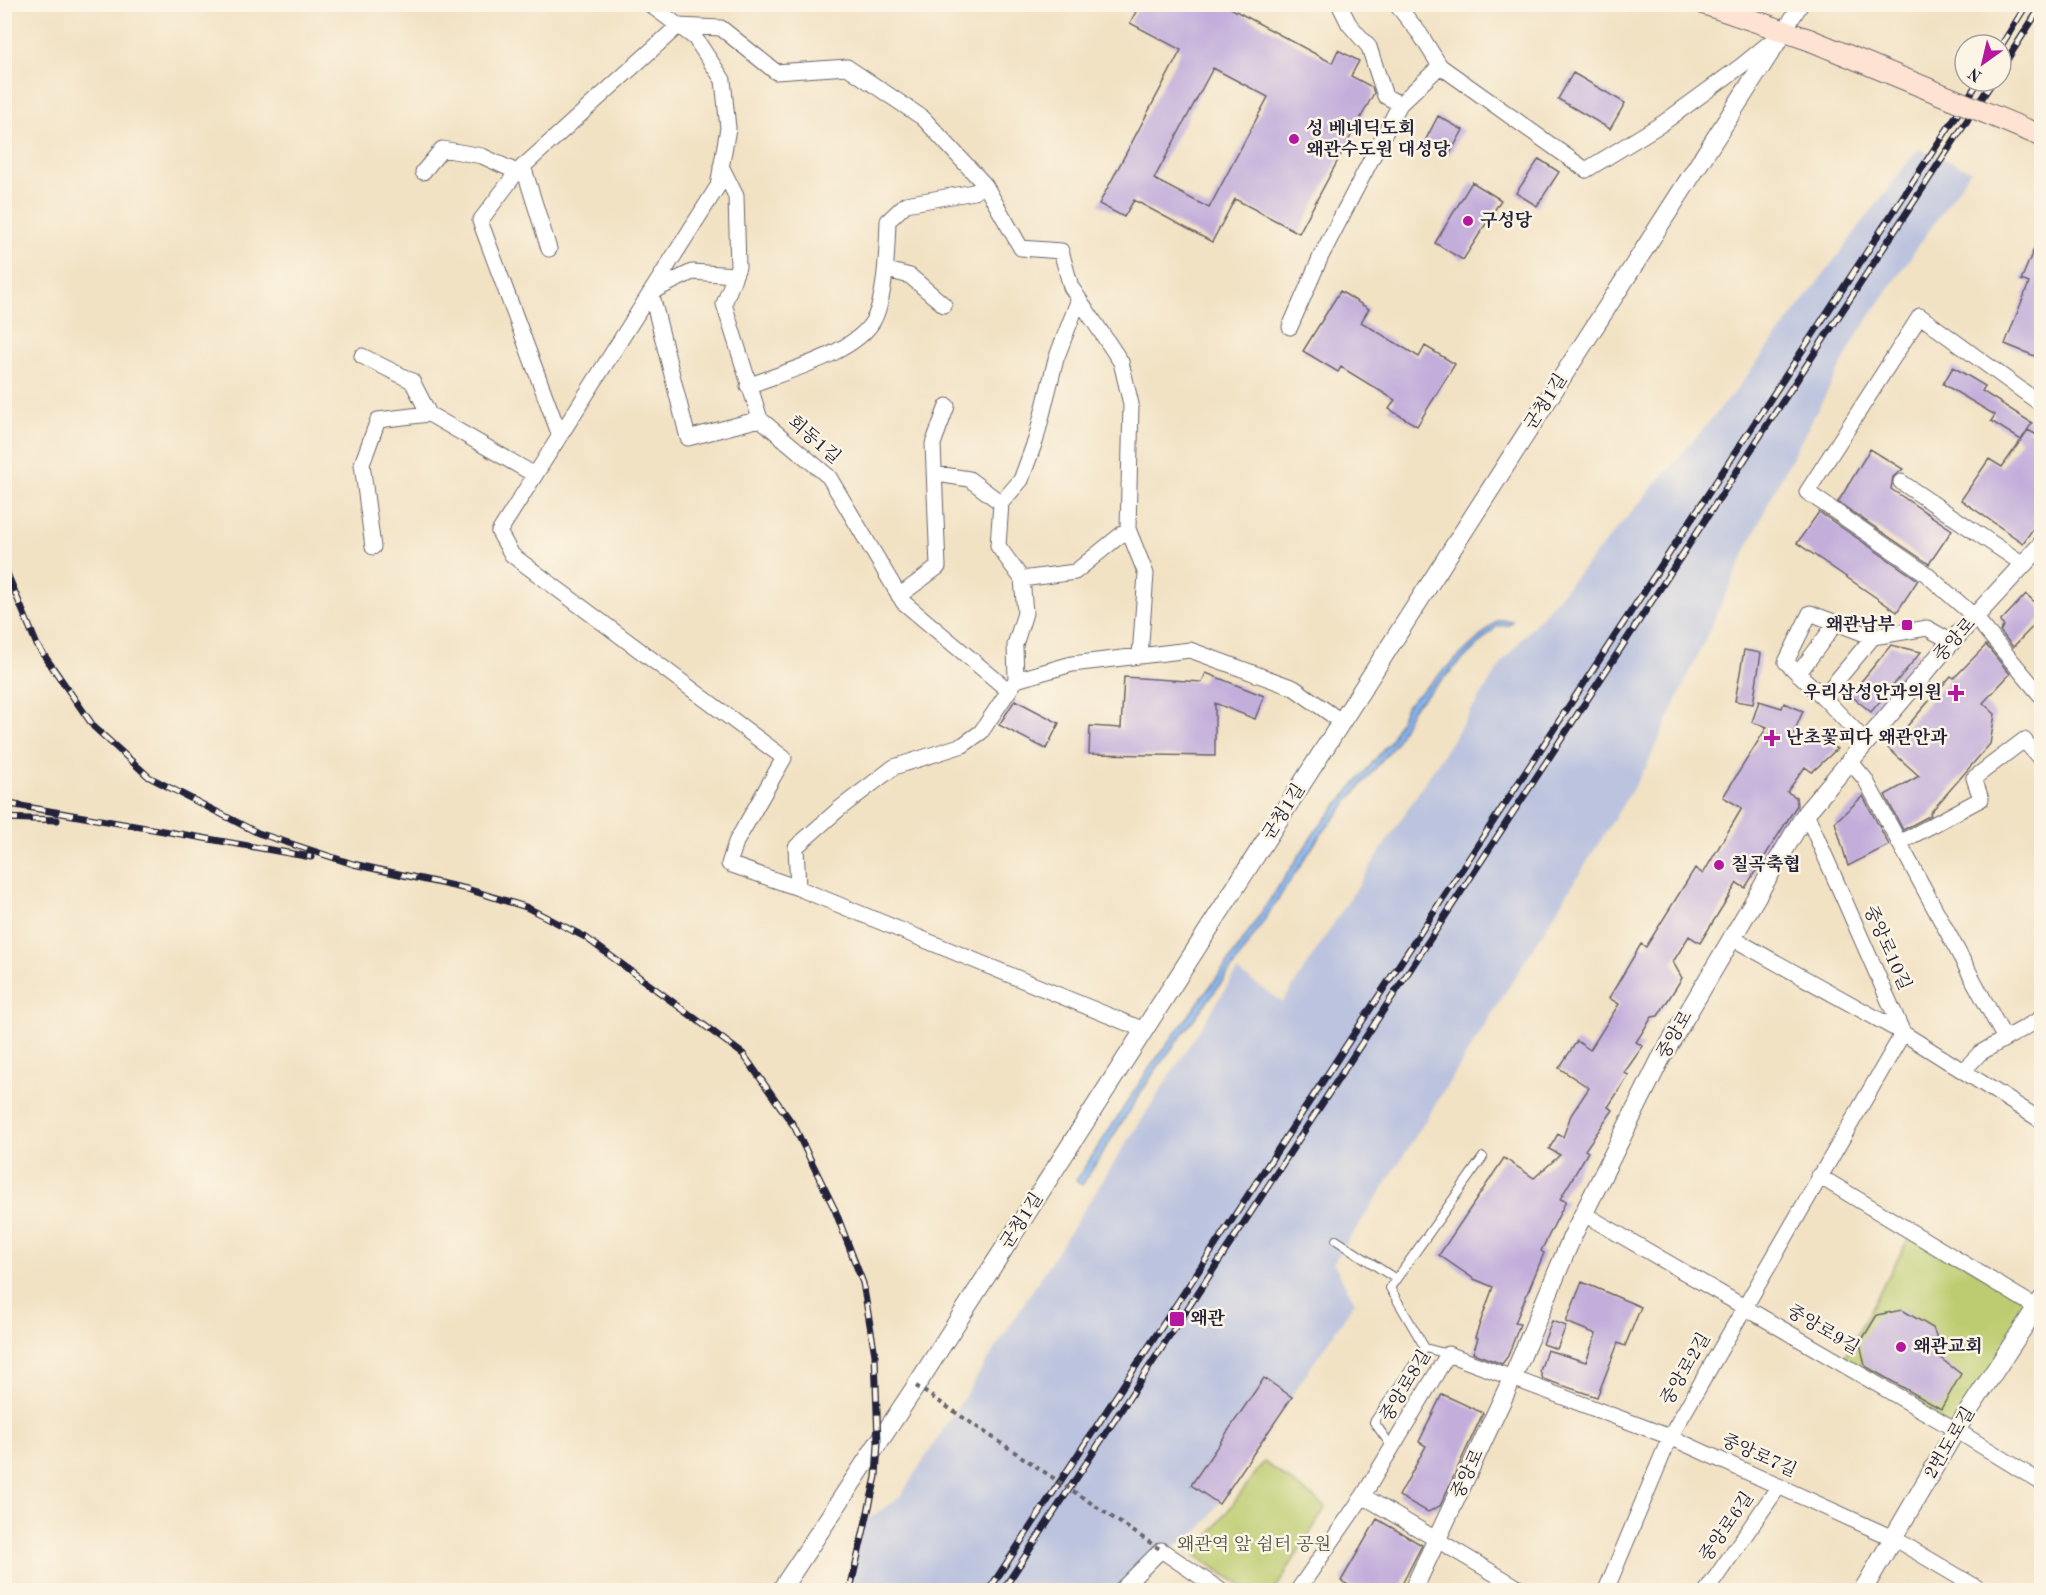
<svg xmlns="http://www.w3.org/2000/svg" width="2046" height="1595" font-family="'Old Standard TT','Noto Serif KR',serif">
<style>
.industrial{fill:#bbc3de}
.green{fill:#bdcc6f;stroke:#707755;stroke-width:1.5}
.water{fill:#85b6f1;stroke:#546c96;stroke-width:1.5}
.building{fill:#c3aedb;fill-rule:evenodd}
.lines{fill:none;stroke-linecap:round;stroke-linejoin:round}
.service-casing{stroke:#6b656b;stroke-width:10}
.minor-casing{stroke:#6b656b;stroke-width:17}
.tertiary-casing{stroke:#6b656b;stroke-width:20}
.secondary-casing{stroke:#6b656b;stroke-width:23}
.service{stroke:#fff;stroke-width:8}
.minor{stroke:#fff;stroke-width:15}
.tertiary{stroke:#fff;stroke-width:18}
.secondary{stroke:#fee3d2;stroke-width:21}
.rail-casing{stroke:#22223b;stroke-width:7}
.rail{stroke:#fcf5e5;stroke-width:4.5;stroke-dasharray:14;stroke-linecap:butt}
.secondary-bridge-casing{stroke:#6b656b;stroke-width:23;stroke-linecap:butt}
.path-bridge{stroke:#6b656b;stroke-width:4;stroke-dasharray:4.5 4.5;stroke-linecap:butt}
.secondary-bridge{stroke:#fee3d2;stroke-width:21}
.poi-dot{fill:#b5179e;stroke:#fcf5e5;stroke-width:2}
.labels{text-anchor:middle;dominant-baseline:central;stroke-width:5;stroke-linejoin:round;paint-order:stroke}
.poi-label{font-size:18px;font-weight:bold;fill:#22223b;stroke:#fcf5e5;text-anchor:start}
.street-label{font-size:18px;fill:#22223b;stroke:#fcf5e5}
.park-label{font-size:18px;fill:#50554b;stroke:#fcf5e5}
</style>
<rect width="100%" height="100%" fill="#fcf5e5"/>
<filter id="ink" filterUnits="userSpaceOnUse"><feTurbulence type="fractalNoise" baseFrequency=".0167" numOctaves="2"/><feDisplacementMap in="SourceGraphic" scale="12" xChannelSelector="R" yChannelSelector="G"/><feConvolveMatrix kernelMatrix="1 2 1 2 8 2 1 2 1" color-interpolation-filters="sRGB"/></filter>
<filter id="wash" filterUnits="userSpaceOnUse"><feTurbulence type="fractalNoise" baseFrequency=".008" numOctaves="4" result="noise"/><feDisplacementMap in="SourceGraphic" scale="24" xChannelSelector="R" yChannelSelector="G"/><feGaussianBlur stdDeviation="1.35" result="paint"/><feColorMatrix in="noise" values="0 0 0 0 0 0 0 0 0 0 0 0 0 0 0 0 0 1.4 0 .05"/><feComposite in="paint" operator="in"/></filter>
<g filter="url(#wash)">
<rect width="100%" height="100%" fill="#f2e2c4"/>
<path class="industrial" d="M 1918,149 L 1971,170 L 1859,332 L 1771,497 L 1645,769 L 1382,1190 L 1333,1263 L 1355,1302 L 1201,1529 L 1124,1582 L 1117,1590 L 845,1590 L 864,1522 L 900,1497 L 1237,971 L 1283,1002 L 1504,660 L 1734,393 Z"/>
<path class="green" d="M 1912,1233 L 2036,1307 L 1956,1430 L 1841,1363 Z
M 1264,1462 L 1326,1507 L 1275,1590 L 1248,1590 L 1195,1555 Z"/>
<path class="water" d="M 1498,620 L 1512,621 L 1509,625 L 1497,626 L 1412,709 L 1395,744 L 1319,837 L 1235,964 L 1154,1072 L 1082,1185 L 1076,1181 L 1149,1069 L 1230,960 L 1315,832 L 1390,742 L 1407,705 Z"/>
<g id="blocks">
<path class="building" d="M 1140,4 L 1223,4 L 1332,63 L 1338,50 L 1359,61 L 1351,76 L 1372,87 L 1374,93 L 1299,233 L 1235,199 L 1212,242 L 1134,200 L 1124,217 L 1099,204 L 1181,50 L 1130,23 ZM 1213,68 L 1268,97 L 1209,208 L 1154,179 Z
M 1573,73 L 1625,103 L 1610,129 L 1558,99 Z
M 1438,116 L 1463,130 L 1449,155 L 1425,141 Z
M 1539,159 L 1559,172 L 1537,206 L 1516,193 Z
M 1472,182 L 1501,200 L 1463,260 L 1435,243 Z
M 2042,230 L 2042,359 L 2005,344 L 2029,283 L 2021,280 Z
M 1340,291 L 1369,309 L 1361,322 L 1419,357 L 1425,346 L 1455,364 L 1417,426 L 1389,409 L 1395,400 L 1341,367 L 1338,372 L 1303,351 Z
M 1953,367 L 1985,386 L 1982,391 L 2032,423 L 2021,440 L 1991,421 L 1995,415 L 1943,384 Z
M 2028,430 L 2042,438 L 2042,516 L 2023,543 L 1961,500 L 1989,459 L 2002,467 Z
M 1870,449 L 1903,469 L 1893,477 L 1891,489 L 1952,530 L 1929,564 L 1838,502 Z
M 1819,512 L 1918,580 L 1897,612 L 1797,543 Z
M 2026,594 L 2042,609 L 2042,617 L 2013,647 L 2000,631 L 2004,626 L 2000,622 Z
M 1891,645 L 1921,652 L 1871,712 L 1850,695 Z
M 1986,645 L 2010,674 L 1983,703 L 1995,714 L 1990,744 L 1930,813 L 1931,815 L 1903,830 L 1885,795 L 1919,776 L 1888,748 L 1951,676 L 1954,678 Z
M 1744,650 L 1761,653 L 1753,704 L 1735,701 Z
M 1206,673 L 1264,696 L 1255,719 L 1215,703 L 1215,756 L 1089,754 L 1090,726 L 1121,728 L 1124,677 L 1202,682 Z
M 1015,700 L 1059,723 L 1046,749 L 999,725 Z
M 1759,701 L 1782,708 L 1784,703 L 1803,711 L 1792,737 L 1821,740 L 1837,749 L 1812,772 L 1805,767 L 1787,792 L 1796,797 L 1797,805 L 1745,888 L 1737,883 L 1700,943 L 1689,936 L 1673,962 L 1682,978 L 1658,1016 L 1652,1017 L 1636,1042 L 1643,1046 L 1624,1073 L 1629,1075 L 1608,1107 L 1613,1110 L 1585,1150 L 1588,1152 L 1560,1199 L 1566,1201 L 1541,1251 L 1544,1253 L 1515,1323 L 1520,1324 L 1508,1356 L 1502,1364 L 1473,1353 L 1478,1338 L 1475,1337 L 1493,1287 L 1474,1279 L 1439,1255 L 1504,1158 L 1534,1178 L 1560,1155 L 1549,1149 L 1558,1134 L 1563,1137 L 1571,1115 L 1589,1088 L 1559,1068 L 1577,1041 L 1590,1050 L 1619,1004 L 1609,998 L 1641,944 L 1646,947 L 1695,868 L 1703,874 L 1742,808 L 1723,797 L 1767,727 L 1752,722 Z
M 1863,796 L 1889,845 L 1848,866 L 1835,822 Z
M 1582,1282 L 1641,1307 L 1625,1346 L 1618,1343 L 1597,1397 L 1543,1379 L 1540,1371 L 1547,1350 L 1586,1362 L 1596,1334 L 1566,1322 Z
M 1902,1310 L 1933,1328 L 1939,1343 L 1935,1354 L 1961,1374 L 1941,1409 L 1865,1366 L 1860,1343 L 1877,1315 Z
M 1552,1321 L 1566,1326 L 1557,1349 L 1543,1344 Z
M 1264,1378 L 1292,1397 L 1219,1504 L 1191,1485 Z
M 1442,1394 L 1483,1413 L 1440,1506 L 1428,1512 L 1399,1496 L 1426,1446 L 1419,1442 Z
M 1377,1519 L 1422,1545 L 1399,1590 L 1358,1590 L 1341,1581 Z"/>
</g>
</g>
<g filter="url(#ink)">
<use href="#blocks" fill-opacity="0" stroke="#6b656b" stroke-width="1.5"/>
<g class="lines">
<defs>
<path id="service" d="M 1336,1240 L 1396,1279
M 1425,1348 L 1390,1288 L 1483,1157
M 1392,1447 L 1374,1422 L 1425,1348 L 1448,1354"/>
<path id="minor" d="M 649,4 L 695,38 L 723,80 L 728,128 L 718,186 L 499,532 L 512,555 L 784,758 L 736,842 L 729,864 L 798,888
M 1344,4 L 1341,8 L 1349,24 L 1369,47 L 1385,96 L 1400,104
M 1396,4 L 1420,34 L 1440,66
M 523,166 L 549,249
M 721,166 L 736,196 L 738,267 L 724,304 L 760,419 L 829,477 L 903,602 L 1009,691
M 423,172 L 442,149 L 482,156 L 517,172
M 887,270 L 910,276 L 944,305
M 735,275 L 692,272 L 651,292 L 688,438 L 760,419
M 1290,327 L 1321,256 L 1400,104 L 1440,66 L 1586,170 L 1663,123 L 1741,66 L 1784,31 L 1801,4
M 362,356 L 412,381 L 429,414
M 748,386 C 783,372 854,354 873,321 C 886,298 887,248 888,221 L 906,204 L 974,192 L 985,185
M 2042,405 L 1920,316 L 1807,492 L 1925,573 L 1975,617 L 2042,697
M 560,436 L 480,221 L 517,172 L 678,26 L 721,28 L 776,72 L 847,67 L 923,118 L 985,185 L 1021,248 L 1061,251 L 1071,287 L 1121,362 L 1131,404 L 1128,529 L 1146,574 L 1140,656
M 937,474 L 969,479 L 1001,503
M 1901,482 L 2023,564
M 373,547 L 362,464 L 378,420 L 429,414 L 535,475
M 1022,579 L 1075,572 L 1128,529
M 899,596 L 938,567 L 933,444 L 947,406
M 1798,674 L 1836,623
M 1016,680 L 1015,645 L 1025,613 L 1022,579 L 998,546 L 1001,503 L 1021,480 L 1036,439 L 1056,359 L 1079,299
M 1823,697 L 1786,662 L 1810,613 L 1873,637
M 1866,742 L 1823,697 L 1873,637 L 1927,628 L 1952,642
M 1850,761 L 1865,779 L 2005,1039
M 1806,813 L 1903,1033
M 1899,843 L 1981,799 L 1974,778 L 2024,740 L 2042,761
M 1732,938 L 1903,1033 L 2042,1121
M 1144,1030 L 798,888 L 796,847 L 839,809 L 894,767 L 963,745 L 981,732 L 1016,680 L 1072,664 L 1190,650 L 1294,688 L 1342,722
M 1963,1071 L 1980,1053 L 2042,1018
M 1819,1176 L 2036,1307
M 1584,1214 L 1956,1430 L 2042,1483
M 1363,1496 L 1448,1354 L 1670,1437 L 1893,1538 L 1981,1590
M 1121,1590 L 1161,1550 L 1220,1590
M 1298,1590 L 1363,1496 L 1522,1590
M 1606,1590 L 1670,1437 L 1903,1033
M 1707,1590 L 1779,1486"/>
<path id="tertiary" d="M 781,1590 L 916,1386 L 1784,31
M 1413,1590 L 1512,1379 L 1572,1237 L 1660,1060 L 1806,813 L 1944,650 L 2042,544
M 1863,1590 L 1956,1430 L 2042,1299"/>
<path id="secondary" d="M 1705,4 L 1810,40"/>
</defs>
<use href="#service" class="service-casing"/>
<use href="#minor" class="minor-casing"/>
<use href="#tertiary" class="tertiary-casing"/>
<use href="#secondary" class="secondary-casing"/>
<use href="#service" class="service"/>
<use href="#minor" class="minor"/>
<use href="#tertiary" class="tertiary"/>
<use href="#secondary" class="secondary"/>
<defs>
<path id="rail" d="M 2001,46 L 2027,4
M 2001,69 L 2042,5
M 4,566 L 37,645 L 94,727 L 149,777 L 258,833 L 353,864 L 467,889 L 526,907 L 585,937 L 743,1054 L 794,1126 L 835,1210 L 863,1283 L 875,1355 L 878,1443 L 876,1477 L 850,1590
M 4,803 L 311,857
M 4,818 L 57,820
M 989,1590 L 1979,81
M 1003,1590 L 1993,81"/>
</defs>
<use href="#rail" class="rail-casing"/>
<use href="#rail" class="rail"/>
<defs>
<path id="secondary-bridge" d="M 1810,40 L 2042,136"/>
</defs>
<use href="#secondary-bridge" class="secondary-bridge-casing"/>
<path class="path-bridge" d="M 916,1386 L 1161,1550"/>
<use href="#secondary-bridge" class="secondary-bridge"/>
</g>
</g>
<g class="poi-dot">
<circle cx="1294" cy="139" r="6"/>
<circle cx="1468" cy="221" r="6"/>
<rect x="1901" y="619" width="12" height="12" rx="3"/>
<path d="M1953 684h6v6h6v6h-6v6h-6v-6h-6v-6h6z"/>
<path d="M1769 729h6v6h6v6h-6v6h-6v-6h-6v-6h6z"/>
<circle cx="1719" cy="865" r="6"/>
<rect x="1169" y="1311" width="16" height="16" rx="3"/>
<circle cx="1901" cy="1347" r="6"/>
</g>
<g class="labels">
<g class="poi-label">
<text x="1306" y="129">성 베네딕도회<tspan x="1306" dy="21">왜관수도원 대성당</tspan></text>
<text x="1480" y="221">구성당</text>
<text x="1895" y="625" text-anchor="end">왜관남부</text>
<text x="1942" y="693" text-anchor="end">우리삼성안과의원</text>
<text x="1786" y="738">난초꽃피다 왜관안과</text>
<text x="1731" y="865">칠곡축협</text>
<text x="1190" y="1319">왜관</text>
<text x="1913" y="1347">왜관교회</text>
</g>
<g class="street-label">
<text transform="translate(1546 402) rotate(-57)">군청1길</text>
<text transform="translate(814 440) rotate(41)">회동1길</text>
<text transform="translate(1955 640) rotate(-48)">중앙로</text>
<text transform="translate(1284 812) rotate(-57)">군청1길</text>
<text transform="translate(1887 948) rotate(66)">중앙로10길</text>
<text transform="translate(1675 1035) rotate(-60)">중앙로</text>
<text transform="translate(1022 1221) rotate(-57)">군청1길</text>
<text transform="translate(1823 1330) rotate(30)">중앙로9길</text>
<text transform="translate(1686 1369) rotate(-60)">중앙로2길</text>
<text transform="translate(1406 1386) rotate(-59)">중앙로8길</text>
<text transform="translate(1950 1443) rotate(-59)">2번도로길</text>
<text transform="translate(1759 1456) rotate(24)">중앙로7길</text>
<text transform="translate(1468 1474) rotate(-65)">중앙로</text>
<text transform="translate(1727 1527) rotate(-55)">중앙로6길</text>
</g>
<g class="park-label">
<text x="1254" y="1545">왜관역 앞 쉼터 공원</text>
</g>
</g>
<rect width="2046" height="1595" fill="none" stroke="#fcf5e5" stroke-width="24"/>
<g transform="translate(1983 63) rotate(214)"><circle r="28" fill="#fcf5e5" stroke="#a5a1a1" stroke-width="1.5"/>
<path d="M0-4.5L10 22L0 15L-10 22Z" fill="#b5179e"/>
<text y="-9" font-size="16" font-weight="bold" text-anchor="middle" fill="#22223b">N</text>
</g>
</svg>
